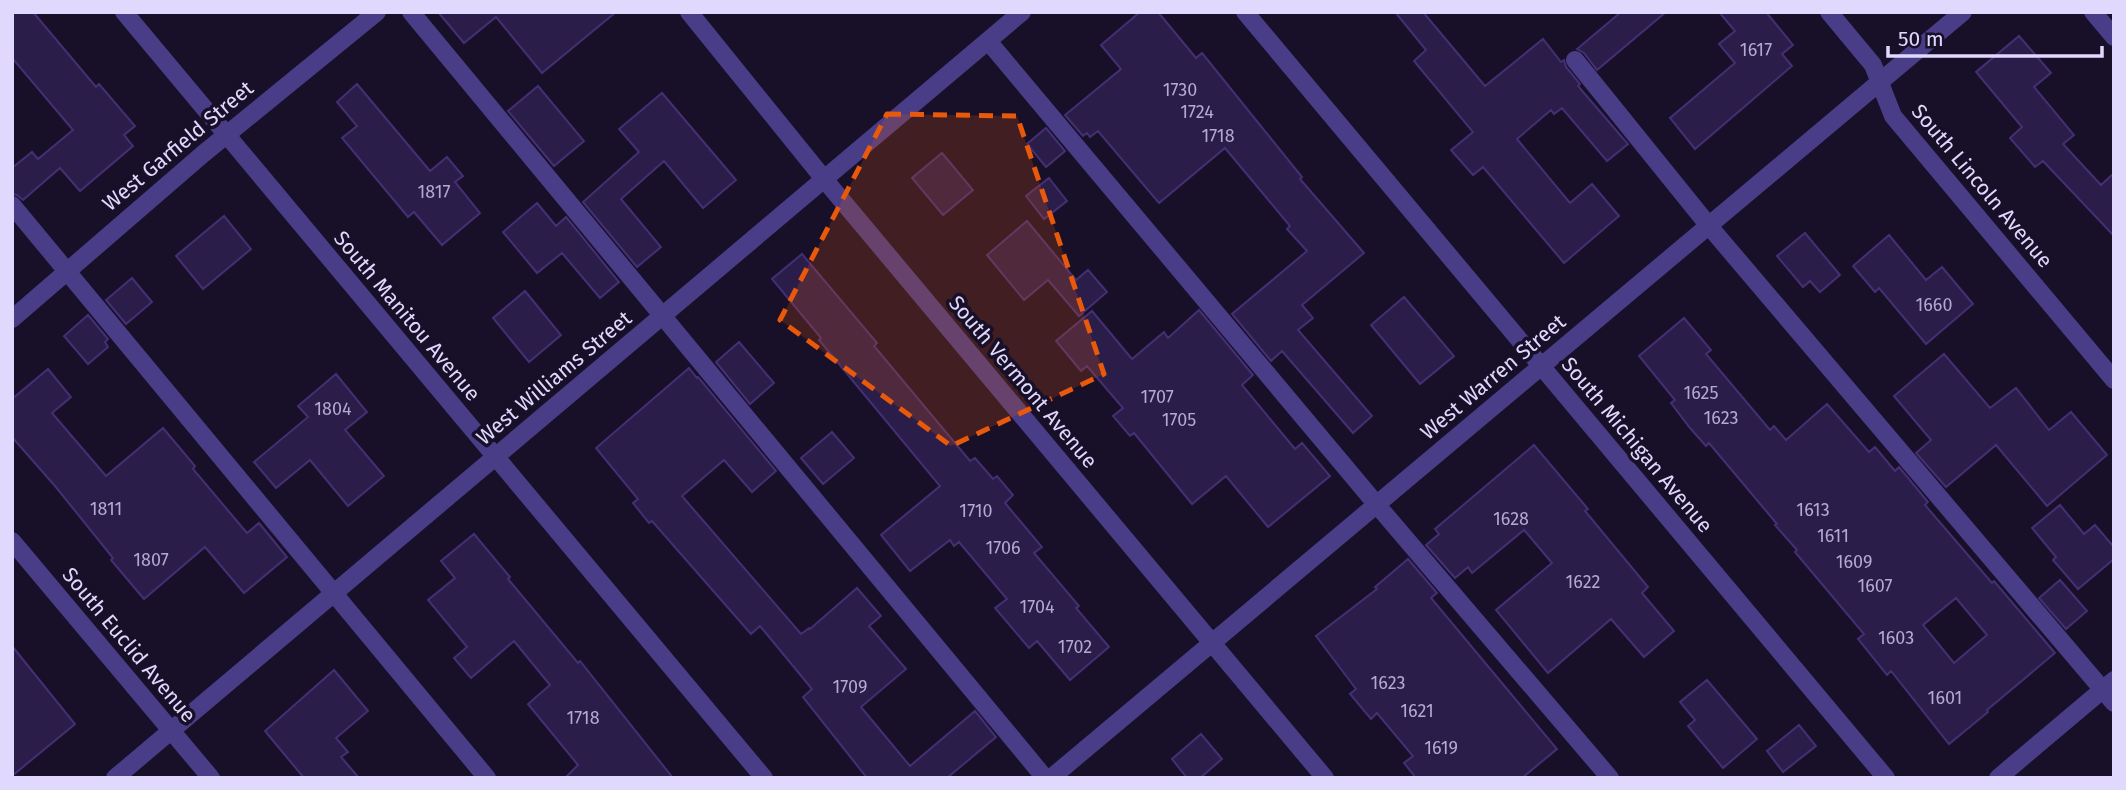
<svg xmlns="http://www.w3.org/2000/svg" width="2126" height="790" font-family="'Fira Sans',sans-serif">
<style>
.building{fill:#2b1d49;stroke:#452f74;stroke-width:2;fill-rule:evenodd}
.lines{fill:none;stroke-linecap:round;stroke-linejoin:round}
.lane{stroke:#483d86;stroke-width:18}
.street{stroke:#483d86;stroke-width:18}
.marked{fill:#e8590c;fill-opacity:0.2;stroke:#e8590c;stroke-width:5;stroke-dasharray:14 9;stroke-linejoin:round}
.labels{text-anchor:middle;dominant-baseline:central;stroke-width:7;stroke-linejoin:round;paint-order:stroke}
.number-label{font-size:18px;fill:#b4a9d1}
.street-label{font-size:21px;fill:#e1d8fe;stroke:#171028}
</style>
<rect width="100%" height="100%" fill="#171028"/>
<path class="building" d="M 12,12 L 33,12 L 96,87 L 99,84 L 135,126 L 124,135 L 133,146 L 80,191 L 60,168 L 23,200 L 17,195 L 12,194 L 12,168 L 32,152 L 38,159 L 73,130 L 12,58 Z
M 438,12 L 616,12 L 542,73 L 496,17 L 464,43 Z
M 1140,12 L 1158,12 L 1196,58 L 1202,53 L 1302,177 L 1300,179 L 1364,253 L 1302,305 L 1313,318 L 1298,330 L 1372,416 L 1353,433 L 1282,351 L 1271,361 L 1232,314 L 1307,251 L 1287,229 L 1290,226 L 1225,148 L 1159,203 L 1098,131 L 1090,137 L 1087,133 L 1083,136 L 1065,115 L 1121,69 L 1101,45 Z
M 1395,12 L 1423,12 L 1485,86 L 1543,39 L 1561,62 L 1564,60 L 1566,67 L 1580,84 L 1578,86 L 1628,144 L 1607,161 L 1562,108 L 1554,114 L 1551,110 L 1517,139 L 1570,203 L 1592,184 L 1619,216 L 1564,263 L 1483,167 L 1473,175 L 1451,150 L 1473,132 L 1414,61 L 1426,50 Z
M 1621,12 L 1666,12 L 1597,70 L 1584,53 L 1577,49 Z
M 1719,12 L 1766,12 L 1793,45 L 1782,54 L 1792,66 L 1695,149 L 1670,118 L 1735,63 L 1719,44 L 1735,31 Z
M 2019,36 L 2051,73 L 2034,87 L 2074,135 L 2063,144 L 2101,185 L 2114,173 L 2114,236 L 2043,161 L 2035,167 L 2010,138 L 2022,127 L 1976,72 Z
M 357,84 L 430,171 L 447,157 L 463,176 L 455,182 L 480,213 L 442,245 L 414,212 L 408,217 L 342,138 L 357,126 L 337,102 Z
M 538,86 L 584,141 L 554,166 L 508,111 Z
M 662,93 L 736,180 L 703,208 L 664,161 L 621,199 L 661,247 L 637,267 L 583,202 L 639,152 L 619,129 Z
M 1046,128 L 1065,151 L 1046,167 L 1027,144 Z
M 942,153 L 973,190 L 943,215 L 912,178 Z
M 1049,178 L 1067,201 L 1044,219 L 1026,196 Z
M 537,203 L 556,226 L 566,217 L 619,282 L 600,298 L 562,253 L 537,273 L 503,232 Z
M 224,216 L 251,249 L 203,289 L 176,256 Z
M 1027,221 L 1076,280 L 1088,270 L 1107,292 L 1079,316 L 1048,280 L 1024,300 L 987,255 Z
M 1805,233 L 1840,275 L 1820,292 L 1810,281 L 1803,287 L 1777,256 Z
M 1889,235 L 1926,280 L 1942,267 L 1973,304 L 1926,344 L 1879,288 L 1875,292 L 1853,266 Z
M 802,254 L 877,343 L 874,346 L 970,461 L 975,458 L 993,479 L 997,476 L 1013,495 L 1005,503 L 1042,547 L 1034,553 L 1079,606 L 1076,608 L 1109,647 L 1070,680 L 1037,641 L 1029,648 L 995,608 L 1007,599 L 959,542 L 954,546 L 950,540 L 910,571 L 881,535 L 940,486 L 819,340 L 821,338 L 772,279 Z
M 132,278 L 152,302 L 126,324 L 106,300 Z
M 525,291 L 561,335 L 529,362 L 493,318 Z
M 1404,297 L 1454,356 L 1420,384 L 1371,325 Z
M 1199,310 L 1253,375 L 1242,385 L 1295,449 L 1302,443 L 1330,476 L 1268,527 L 1226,476 L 1192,504 L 1134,433 L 1130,436 L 1113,416 L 1123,408 L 1087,366 L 1081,371 L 1056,341 L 1092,311 L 1132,359 L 1164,332 L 1168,338 Z
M 88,315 L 108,339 L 105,342 L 108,347 L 88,364 L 64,336 Z
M 1684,318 L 1711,350 L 1706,354 L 1770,430 L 1774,426 L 1786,440 L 1827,404 L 1869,452 L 1875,447 L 1895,471 L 1899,467 L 1928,502 L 1925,505 L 1992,583 L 1994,581 L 2055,653 L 1987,710 L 1988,712 L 1949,744 L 1891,671 L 1887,675 L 1858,639 L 1864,634 L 1795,552 L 1797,550 L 1775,525 L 1777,524 L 1709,443 L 1706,446 L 1690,428 L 1671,403 L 1675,400 L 1639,356 ZM 1956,598 L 1987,635 L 1954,663 L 1923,625 Z
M 739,342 L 774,383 L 750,404 L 716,362 Z
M 1944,354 L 1990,408 L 2016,388 L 2049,430 L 2071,412 L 2107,455 L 2047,506 L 1996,445 L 1946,487 L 1916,453 L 1931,440 L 1894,396 Z
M 689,368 L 697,378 L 698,377 L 776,471 L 752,492 L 724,460 L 682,496 L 801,634 L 809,628 L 810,629 L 857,588 L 881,616 L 869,626 L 906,669 L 861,707 L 910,766 L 975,711 L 996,737 L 947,778 L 867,778 L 803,697 L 812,689 L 760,626 L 751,634 L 652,521 L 649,523 L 633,503 L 638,499 L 596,448 Z
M 48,369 L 71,397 L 52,413 L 106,476 L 163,428 L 195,466 L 193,469 L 247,533 L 259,523 L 287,557 L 244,593 L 205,547 L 144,599 L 111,560 L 113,558 L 55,486 L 12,437 L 12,399 Z
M 336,374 L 367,412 L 345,430 L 384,476 L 348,506 L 310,460 L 276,488 L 254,462 L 308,417 L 298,406 Z
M 832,432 L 854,458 L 823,484 L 801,458 Z
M 1534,445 L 1588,509 L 1585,511 L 1648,587 L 1642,593 L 1674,631 L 1644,657 L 1611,619 L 1548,673 L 1496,610 L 1552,563 L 1524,530 L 1472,573 L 1468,567 L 1455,578 L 1426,545 L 1439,534 L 1435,529 Z
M 2060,505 L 2084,534 L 2095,525 L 2114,547 L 2114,559 L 2078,589 L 2053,560 L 2056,557 L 2032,528 Z
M 474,534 L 510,577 L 508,579 L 578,663 L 580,661 L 673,778 L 565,778 L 578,765 L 528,704 L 550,685 L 514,641 L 471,678 L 454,658 L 467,647 L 428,600 L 455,578 L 441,561 Z
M 1408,559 L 1437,593 L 1431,598 L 1557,749 L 1522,778 L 1416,778 L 1404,763 L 1413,756 L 1377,713 L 1371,719 L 1350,694 L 1356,689 L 1316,636 L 1377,589 L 1375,587 Z
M 2060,580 L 2087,611 L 2066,629 L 2039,598 Z
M 12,646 L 75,724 L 12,776 Z
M 334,670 L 368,711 L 336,738 L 348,752 L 341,757 L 359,778 L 304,778 L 265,731 Z
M 1707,680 L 1757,739 L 1723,768 L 1688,726 L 1695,720 L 1680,702 Z
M 1799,725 L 1816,746 L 1783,772 L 1767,751 Z
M 1201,734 L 1222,759 L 1200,778 L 1187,778 L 1172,759 Z"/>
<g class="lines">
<path class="lane" d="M 411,12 L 1045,778
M 2093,12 L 2114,37
M 988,41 L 1377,505 L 1610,778
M 1575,60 L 1709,226 L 2114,703
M 12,205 L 487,778"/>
<path class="street" d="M 124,12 L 764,778
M 689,12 L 824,179 L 1325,778
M 1245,12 L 1886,778
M 1829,12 L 1873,65 L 1893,116 L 2114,380
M 12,319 L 203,154 L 377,12
M 12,541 L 211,778
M 115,778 L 1022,12
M 1051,778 L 1963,12
M 1998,778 L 2114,680"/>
</g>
<path class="marked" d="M 887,114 L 1017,116 L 1104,374 L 951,446 L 780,320 Z"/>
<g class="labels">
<g class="number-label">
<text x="1756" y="50">1617</text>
<text x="1180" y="90">1730</text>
<text x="1197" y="112">1724</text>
<text x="1218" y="136">1718</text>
<text x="434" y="192">1817</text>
<text x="1934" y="305">1660</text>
<text x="1701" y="393">1625</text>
<text x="1157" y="397">1707</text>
<text x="333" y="409">1804</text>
<text x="1721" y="418">1623</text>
<text x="1179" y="420">1705</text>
<text x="106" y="509">1811</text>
<text x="1813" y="510">1613</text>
<text x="976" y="511">1710</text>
<text x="1511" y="519">1628</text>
<text x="1833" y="536">1611</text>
<text x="1003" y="548">1706</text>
<text x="151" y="560">1807</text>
<text x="1854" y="562">1609</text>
<text x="1583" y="582">1622</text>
<text x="1875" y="586">1607</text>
<text x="1037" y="607">1704</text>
<text x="1896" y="638">1603</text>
<text x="1075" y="647">1702</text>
<text x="1388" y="683">1623</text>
<text x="850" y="687">1709</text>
<text x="1945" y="698">1601</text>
<text x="1417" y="711">1621</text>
<text x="583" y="718">1718</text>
<text x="1441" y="748">1619</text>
</g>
<g class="street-label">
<text transform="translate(178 146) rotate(-40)">West Garfield Street</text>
<text transform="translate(1982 186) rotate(50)">South Lincoln Avenue</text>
<text transform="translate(407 316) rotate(50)">South Manitou Avenue</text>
<text transform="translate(1493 377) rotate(-40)">West Warren Street</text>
<text transform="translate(554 378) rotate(-40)">West Williams Street</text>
<text transform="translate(1023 382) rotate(50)">South Vermont Avenue</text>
<text transform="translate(1637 445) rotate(50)">South Michigan Avenue</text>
<text transform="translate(129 645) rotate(50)">South Euclid Avenue</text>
</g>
</g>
<rect width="2126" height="790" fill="none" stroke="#e1d8fe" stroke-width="28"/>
<path d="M1888 46v10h214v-10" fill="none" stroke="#e1d8fe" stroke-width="3.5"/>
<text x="1898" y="46" font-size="21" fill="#e1d8fe" stroke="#171028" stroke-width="5" paint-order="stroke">50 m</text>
</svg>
